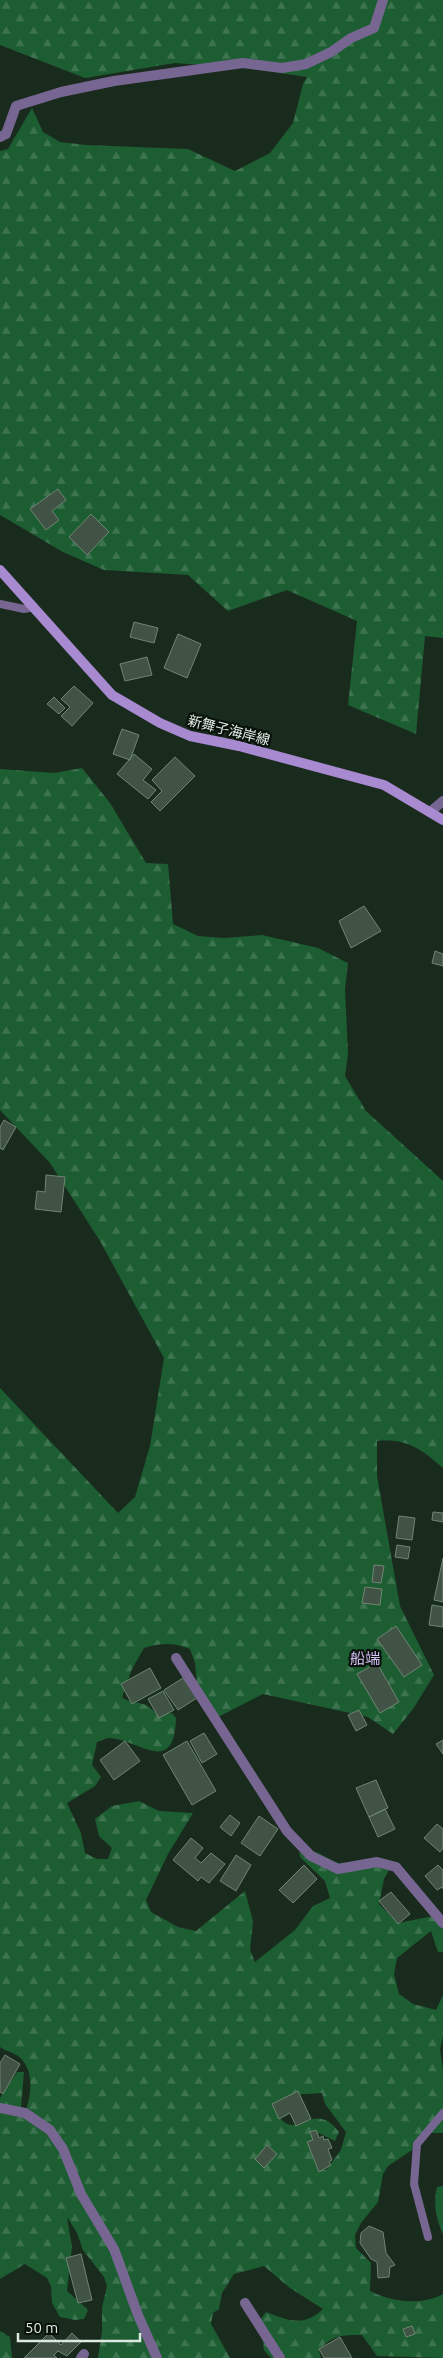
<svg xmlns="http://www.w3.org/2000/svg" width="443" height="2358" font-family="Ubuntu,'Noto Sans JP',sans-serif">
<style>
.forest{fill:url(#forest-firs);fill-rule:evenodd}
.building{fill:#405344;stroke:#708574}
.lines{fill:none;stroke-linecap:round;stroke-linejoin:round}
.service{stroke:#786692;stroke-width:8}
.minor{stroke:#786692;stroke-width:10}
.secondary{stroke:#a88ad1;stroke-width:10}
.labels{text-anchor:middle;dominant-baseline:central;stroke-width:4.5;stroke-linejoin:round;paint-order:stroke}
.street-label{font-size:14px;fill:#deeae1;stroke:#09110b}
.neighbourhood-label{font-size:15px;fill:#d9c3fb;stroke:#09110b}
</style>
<defs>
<pattern id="forest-firs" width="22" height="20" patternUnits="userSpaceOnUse" patternTransform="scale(1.25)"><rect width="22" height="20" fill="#1c5d32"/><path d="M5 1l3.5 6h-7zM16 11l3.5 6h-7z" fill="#3d744f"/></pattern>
</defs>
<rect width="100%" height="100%" fill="#192b1d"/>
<path class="forest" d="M 0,0 L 443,0 L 443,638 L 425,636 L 416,734 L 348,705 L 357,621 L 287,590 L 228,611 L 188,575 L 104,570 L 63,552 L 0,515 L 0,151 L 8,149 L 32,108 L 43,132 L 60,142 L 86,145 L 188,149 L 235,171 L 270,153 L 293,123 L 303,84 L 307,77 L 245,68 L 175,63 L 85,78 L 0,45 Z
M 82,768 L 110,803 L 146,863 L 168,864 L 173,924 L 198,936 L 224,938 L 262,935 L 318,948 L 348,963 L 345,989 L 348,1054 L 345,1076 L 366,1111 L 443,1181 L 443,1468 C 421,1449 407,1438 377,1441 L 377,1476 L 400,1606 L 434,1675 L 413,1709 L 393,1734 L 368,1717 L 263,1694 L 218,1717 L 197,1684 L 195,1663 L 190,1649 C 174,1642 160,1643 144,1648 L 132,1669 L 122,1697 C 135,1707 142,1697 158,1715 L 172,1713 L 176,1718 C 174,1778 139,1739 109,1738 C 105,1738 101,1741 97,1742 L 92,1765 L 101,1777 L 95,1786 L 67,1803 L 81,1833 L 85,1853 L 97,1859 L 108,1859 L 112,1848 L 99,1836 L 95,1819 L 112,1806 L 139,1801 L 159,1811 L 193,1813 L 168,1854 L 146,1900 L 151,1912 L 178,1927 L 196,1931 L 245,1891 L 253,1921 L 250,1950 L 255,1962 L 295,1930 L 313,1906 L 330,1898 L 325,1881 L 301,1858 L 299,1853 C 313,1844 328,1861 342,1864 C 357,1868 378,1864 393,1863 L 384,1879 L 379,1904 L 398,1923 L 434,1916 L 443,1919 L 443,1952 L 438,1952 L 431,1931 L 397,1958 L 394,1974 L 399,1994 L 413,2004 L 436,2010 L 443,1995 L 443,2036 L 440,2049 L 443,2070 L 443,2133 L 425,2133 L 412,2150 L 388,2166 L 383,2174 L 378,2202 L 361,2223 L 355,2235 L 356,2248 L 371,2263 L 370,2291 C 391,2302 422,2306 443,2294 L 443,2358 L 377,2356 L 362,2335 C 343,2335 331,2335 319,2351 L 321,2358 L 271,2358 L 264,2350 L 260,2320 L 266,2312 C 289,2321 304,2327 323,2309 L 290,2288 L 264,2266 L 234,2274 L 222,2293 L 219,2309 L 213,2313 L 211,2324 L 230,2358 L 98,2358 L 102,2331 L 102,2308 L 107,2286 L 104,2277 L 83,2250 L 77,2233 L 67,2217 L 72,2247 L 67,2291 L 88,2310 L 84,2319 L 75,2320 L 60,2317 L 52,2303 L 51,2286 L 47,2278 L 25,2264 L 0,2279 L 0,2098 L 17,2072 L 24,2072 L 21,2108 L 24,2116 C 31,2098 36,2070 18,2056 C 13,2052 5,2051 0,2047 L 0,1388 L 118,1513 L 135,1497 L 150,1446 L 164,1358 L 100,1241 L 50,1163 L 0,1110 L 0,769 L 54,773 ZM 322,2093 L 325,2104 L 346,2132 L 341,2150 L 326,2170 L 321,2169 L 315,2141 L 319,2133 L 335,2141 L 339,2132 C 310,2094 294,2154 272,2104 L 291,2095 Z
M 443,2186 L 443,2234 C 436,2219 433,2203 437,2187 Z
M 0,2331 L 10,2337 L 12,2358 L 0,2358 Z"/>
<path class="building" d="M 58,489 L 66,500 L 52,511 L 59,520 L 46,530 L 30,509 Z
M 91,514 L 109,532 L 87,555 L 69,537 Z
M 134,622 L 158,628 L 154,643 L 130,637 Z
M 178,634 L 201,644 L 187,678 L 164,668 Z
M 147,657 L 152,675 L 125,681 L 120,664 Z
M 74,686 L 93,703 L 72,726 L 61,716 L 70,707 L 61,699 Z
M 54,697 L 65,708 L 59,714 L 47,704 Z
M 122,729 L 139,735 L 130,760 L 113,754 Z
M 134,754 L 152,769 L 143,780 L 156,790 L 148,799 L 117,774 Z
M 175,757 L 195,776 L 160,811 L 151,802 L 162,791 L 152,780 Z
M 364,906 L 381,931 L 351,948 L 339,921 Z
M 435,951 L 443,954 L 443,966 L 432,963 Z
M 4,1120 L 16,1127 L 3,1150 L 0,1148 L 0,1127 Z
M 46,1175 L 65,1177 L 61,1212 L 35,1209 L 37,1191 L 45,1192 Z
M 433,1512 L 443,1513 L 443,1522 L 432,1520 Z
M 399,1516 L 415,1518 L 412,1540 L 396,1538 Z
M 397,1545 L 410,1547 L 408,1559 L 395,1557 Z
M 443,1558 L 443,1602 L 434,1600 Z
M 374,1565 L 384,1566 L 381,1583 L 372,1582 Z
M 365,1587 L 382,1589 L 380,1605 L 362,1603 Z
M 432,1605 L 443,1607 L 443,1627 L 429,1625 Z
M 396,1626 L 422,1665 L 404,1677 L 377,1639 Z
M 377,1663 L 399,1702 L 380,1713 L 357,1674 Z
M 150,1668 L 161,1688 L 132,1704 L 121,1684 Z
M 183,1678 L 197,1698 L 178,1710 L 164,1690 Z
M 163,1691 L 174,1710 L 159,1718 L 148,1699 Z
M 359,1710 L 367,1725 L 356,1731 L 348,1715 Z
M 204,1733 L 217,1754 L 202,1763 L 190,1741 Z
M 443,1740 L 443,1754 L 436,1744 Z
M 125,1741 L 140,1761 L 114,1780 L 100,1760 Z
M 187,1741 L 216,1791 L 192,1805 L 163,1755 Z
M 376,1780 L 388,1808 L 369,1817 L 356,1788 Z
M 385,1809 L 395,1829 L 378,1837 L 369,1817 Z
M 230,1815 L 240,1823 L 231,1836 L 220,1827 Z
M 259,1816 L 278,1829 L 260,1856 L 241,1843 Z
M 437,1824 L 443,1829 L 443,1848 L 440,1852 L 424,1838 Z
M 191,1838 L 203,1848 L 195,1858 L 201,1863 L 211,1853 L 225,1864 L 209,1883 L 201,1877 L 198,1881 L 173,1860 Z
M 236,1855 L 251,1865 L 236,1891 L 220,1881 Z
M 304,1865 L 317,1879 L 293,1903 L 279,1890 Z
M 438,1865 L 443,1870 L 443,1889 L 442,1887 L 437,1890 L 425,1876 Z
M 391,1892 L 410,1914 L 398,1924 L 379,1901 Z
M 5,2055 L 20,2064 L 3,2094 L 0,2092 L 0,2063 Z
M 298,2091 L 311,2119 L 296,2126 L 290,2113 L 279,2119 L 272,2104 Z
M 316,2130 L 319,2138 L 323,2136 L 324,2140 L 328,2139 L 332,2148 L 328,2149 L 332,2160 L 329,2162 L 331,2165 L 319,2172 L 307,2142 L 313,2140 L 310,2132 Z
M 267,2145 L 277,2154 L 264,2168 L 255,2159 Z
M 369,2226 L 383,2232 L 386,2253 L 395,2265 L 390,2267 L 389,2277 L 378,2278 L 377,2262 L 371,2259 L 360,2243 L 361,2233 Z
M 81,2254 L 92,2300 L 78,2303 L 66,2258 Z
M 412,2326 L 415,2334 L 406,2337 L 403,2329 Z
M 49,2333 L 61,2345 L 72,2333 L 81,2342 L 67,2356 L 58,2351 L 54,2355 L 57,2358 L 24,2358 Z
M 340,2337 L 352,2358 L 324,2358 L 319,2349 Z"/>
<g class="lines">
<path class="service" d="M 0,604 L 24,609 L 34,607
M 428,2237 L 414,2184 L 417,2144 L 443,2113"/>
<path class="minor" d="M 0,137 L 6,134 L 16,106 L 61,92 L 114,81 L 243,63 L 282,68 L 306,64 L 331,52 L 351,38 L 374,28 L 383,0
M 430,812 L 443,801
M 176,1658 L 287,1831 L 311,1856 L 338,1869 L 377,1862 L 396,1867 L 443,1923
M 0,2108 L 25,2113 L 50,2130 L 63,2149 L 81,2194 L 114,2249 L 138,2315 L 157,2358
M 245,2303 L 280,2358
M 81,2358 L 84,2354"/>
<path class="secondary" d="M 0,570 L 112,695 L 160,723 L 190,736 L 239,746 L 384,785 L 443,820"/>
</g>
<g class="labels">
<g class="street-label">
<text transform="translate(229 730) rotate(14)">新舞子海岸線</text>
</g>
<g class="neighbourhood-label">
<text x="365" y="1658">船端</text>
</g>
</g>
<path d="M18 2333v8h122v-8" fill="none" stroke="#deeae1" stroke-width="2.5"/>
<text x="25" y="2333" font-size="15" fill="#deeae1" stroke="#09110b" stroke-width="4" paint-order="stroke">50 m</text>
</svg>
